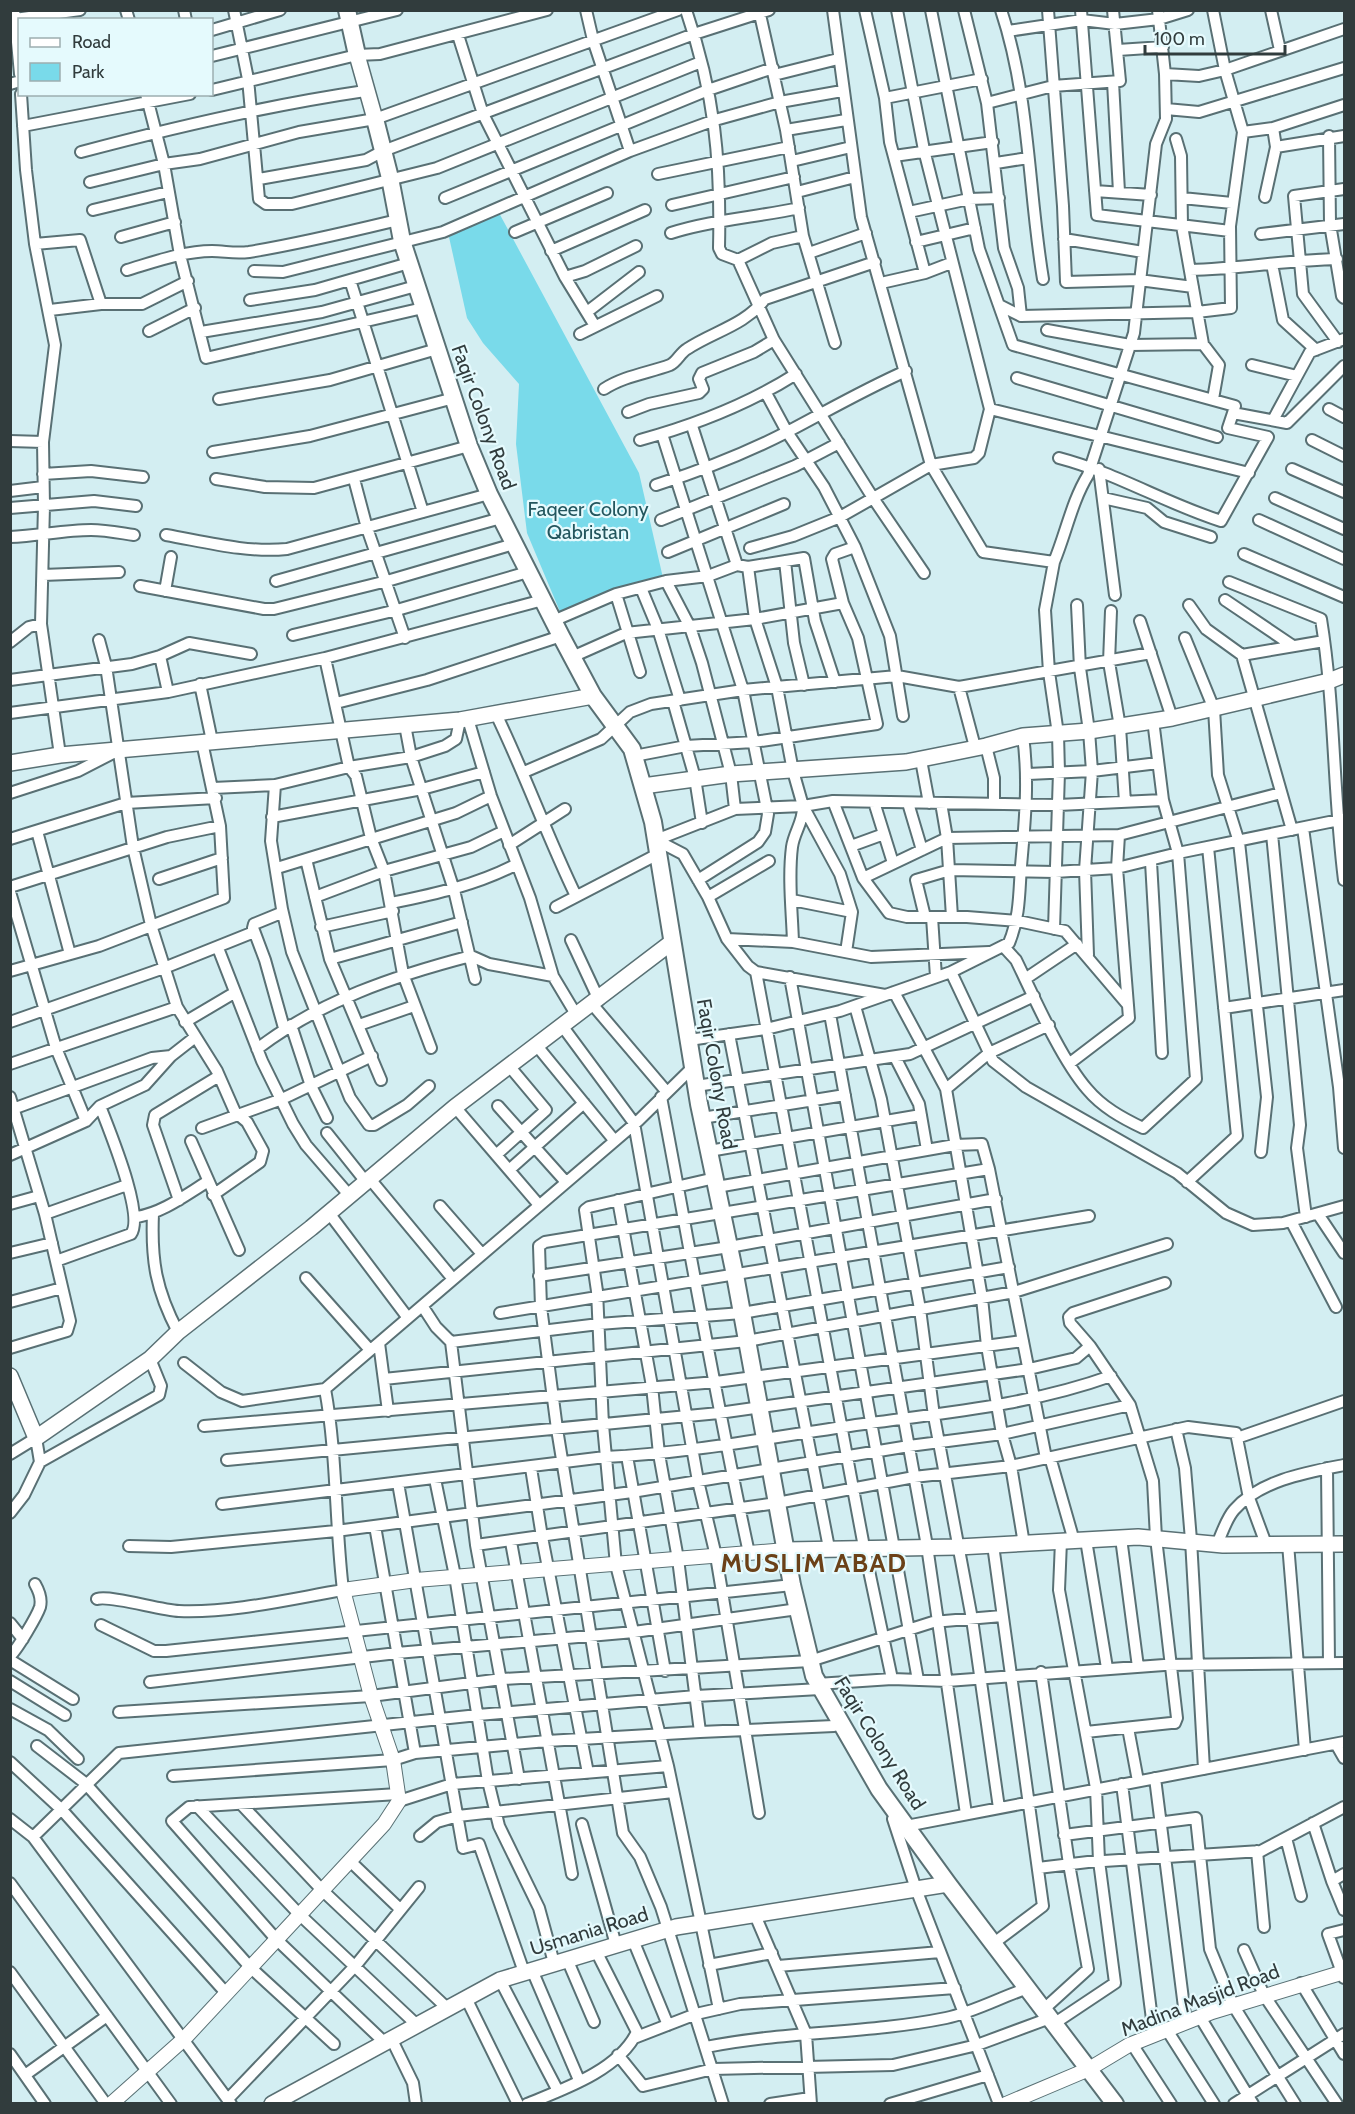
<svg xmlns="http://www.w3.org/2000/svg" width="1355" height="2114" font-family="Cabin,sans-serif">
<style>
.green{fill:#79daea}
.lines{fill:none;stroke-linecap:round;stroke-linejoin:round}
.minor-casing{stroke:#597074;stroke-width:14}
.tertiary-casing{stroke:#597074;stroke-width:16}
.secondary-casing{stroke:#597074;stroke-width:18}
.primary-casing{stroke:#597074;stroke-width:20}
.minor{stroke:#fff;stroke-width:10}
.tertiary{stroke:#fff;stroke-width:14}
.secondary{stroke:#fff;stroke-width:15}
.primary{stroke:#fff;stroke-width:16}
.labels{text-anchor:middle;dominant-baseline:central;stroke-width:4.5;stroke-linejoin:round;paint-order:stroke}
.street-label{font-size:20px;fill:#313c3d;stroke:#e5fafd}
.park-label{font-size:20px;fill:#23565e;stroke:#e5fafd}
.district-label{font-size:26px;font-weight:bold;letter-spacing:1.5px;fill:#6b4118;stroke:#e5fafd}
</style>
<rect width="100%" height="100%" fill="#d3eef2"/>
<path class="green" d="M 498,211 L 639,473 L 663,578 L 561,614 L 527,533 L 516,444 L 519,384 L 483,343 L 467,318 L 449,237 Z"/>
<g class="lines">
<defs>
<path id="minor" d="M 14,10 L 20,74
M 126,10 L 129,20
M 184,10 L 186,20
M 234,10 L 248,79 L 259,199 L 266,204 L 292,204 L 437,168 L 701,62
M 586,10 L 593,40 L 630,151
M 686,10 C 715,95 721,160 719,248 L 722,254 L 738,260 L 774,340 L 873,498 L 924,573
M 759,10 L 786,130 L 803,236 L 835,343
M 833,10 L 861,217 L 931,465 L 983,552 L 1054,562 C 1066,533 1072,501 1088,475 L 1134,333 L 1156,144 L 1166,119 L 1165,74 L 1158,10
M 865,10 L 885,98 L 890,142 L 925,273
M 931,10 L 979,249 L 1013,345 L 1235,406 L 1233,413 L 1287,423 L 1344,366
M 964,10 L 987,103 L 1004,248 L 1018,288 L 1021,316
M 1001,10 C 1030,97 1028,189 1043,279
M 1048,10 L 1063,206 L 1066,282 L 1139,280 L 1193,287
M 1081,10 L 1097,215 L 1230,231
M 1271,10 L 1280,50
M 15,19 L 80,10
M 212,30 L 280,10
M 1008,31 L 1082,20 L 1115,24 L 1159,19 L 1188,10
M 458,35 L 483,114 L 565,277 L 595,326
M 1118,50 L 1163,47
M 212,56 L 397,10
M 1165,74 L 1199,76 L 1225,70 L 1344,29
M 774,75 L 838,59
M 1113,82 L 1119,192
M 10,84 L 20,81
M 212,90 L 357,55 L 380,54 L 547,10
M 21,94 L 26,170 L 35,244 L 55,345 L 43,442 L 44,506 L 41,624 L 60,755
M 146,94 L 164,164 L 180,255 L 206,358 L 423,308
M 885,98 L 982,79
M 987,103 L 1053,86 L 1120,81 L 1113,10
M 1166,109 L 1199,112 L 1344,68
M 23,126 L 190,94
M 786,130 L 846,120
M 1243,132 L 1273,128 L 1344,105
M 1329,136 L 1330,224 L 1342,296 L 1344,298
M 1176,139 L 1181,156 L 1182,226 L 1203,344 L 1219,365 L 1213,399
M 1276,147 L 1344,136
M 81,152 C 175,127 269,105 365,91
M 894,156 L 993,142
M 792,161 L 851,147
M 996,163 L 1028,158
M 658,174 L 789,147
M 259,179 L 366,160 L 383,151 L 694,34 L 769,10
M 90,182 L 164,164 L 200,159 L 299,132 L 375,119 L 678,10
M 1095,191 L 1151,195
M 797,192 L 855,177
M 1265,197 L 1276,147 L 1273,128
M 445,198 L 708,90 L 773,68
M 1182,198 L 1232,203
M 672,205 L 794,177
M 93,210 L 168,192
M 909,212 L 969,199 L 999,198
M 515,232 L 607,193
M 671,233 C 711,220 758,217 799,208
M 1261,234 L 1344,224
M 121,237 L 175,222
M 1064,239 L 1143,252
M 916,242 L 975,228
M 35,244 L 80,240 L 101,304
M 551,251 L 645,210
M 809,253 L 866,233
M 738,260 L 772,243 L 803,236
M 1272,264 L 1283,320 L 1316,350
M 127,270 C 154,262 184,251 212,251 C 225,251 234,254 249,252 C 299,244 348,232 398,220
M 1190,270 C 1239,269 1288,260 1337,259
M 254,271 L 283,272 L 443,232 L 630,151 L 715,120 L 780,102 L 842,91
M 565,277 L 585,271 L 636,246
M 350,280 L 423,512
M 881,283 L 925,273 L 951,263
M 250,300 L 315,290 L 409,263
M 999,305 L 1021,316 L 1197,312 L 1231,308 L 1230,226 L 1243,132 L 1225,70 L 1213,10
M 50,310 L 101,304 L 142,304 L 188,281
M 587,312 L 639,272
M 1047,330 L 1130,345 L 1203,344
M 149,331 L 195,308
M 201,332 L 322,312 L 416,286
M 580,334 L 657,296
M 1338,342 L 1303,294 L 1294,196 L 1344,189
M 1252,365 L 1297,376
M 1017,378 L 1217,437
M 604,389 C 624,376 648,373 670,365 C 677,362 680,353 687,349 C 714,331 744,326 765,299 L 875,262
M 766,393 L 787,432 L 824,487 L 855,547 L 890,636 L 903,716
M 219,399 L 330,380 L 437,349
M 990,409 L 1249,473
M 1329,409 L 1344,417
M 628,412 L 649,404 L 699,393 L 703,389 L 699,379 L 702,373 L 754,352 L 774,340
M 1273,420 L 1310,352 L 1344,339
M 692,426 L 737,565
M 662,434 L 743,690 L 768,814 L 765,832 L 758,842 L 698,880
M 640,440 C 695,425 747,405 796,374
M 1312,440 L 1344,456
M 10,441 L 43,442
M 213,452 L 310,436 L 454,398
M 1059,458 C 1116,473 1165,503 1221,521 L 1268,437 L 1228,428 L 1233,413
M 1099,469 L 1115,595
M 1292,469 L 1344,492
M 43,474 L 91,471 L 143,477
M 216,479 L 265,487 L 314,488 L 469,446
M 354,479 L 367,528 L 405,638
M 656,485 C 700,471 746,453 787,432 C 827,411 865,389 906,371
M 10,491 L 43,487
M 1103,498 L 1147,508 L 1164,522 L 1211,537
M 1275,498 L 1344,529
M 10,508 L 94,501 L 136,506
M 661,520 L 795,466 L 839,443
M 1259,520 L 1344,559
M 166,535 C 206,542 246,553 287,549 L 489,494
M 10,537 C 38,536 64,530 91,530 C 106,530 120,533 134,535
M 750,548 L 793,536 L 840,517 L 931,465 L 974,458 L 979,453 L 990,409 L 924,150 L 897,10
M 668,552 L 784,504
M 1244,554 L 1344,597
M 785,561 L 794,643 L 804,685
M 1054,562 L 1045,610 L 1049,672 L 1058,734 L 1059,772 L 1054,929
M 748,567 L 755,619 L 777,687 L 793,771 L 803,806 L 840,874 L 852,912 L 846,952
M 43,575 L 119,572
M 276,581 L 501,518
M 666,581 L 690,627 L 702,663 L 731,774 L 735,809
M 1229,582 L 1321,619 C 1335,705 1333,793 1344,880
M 140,586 L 264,609 L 274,609 L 387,581 L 514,544
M 641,588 L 658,629 L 680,700
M 165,591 L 171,557
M 616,594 L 640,672
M 1225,600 L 1293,646
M 1077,605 L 1080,668 L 1089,731 L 1092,771 L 1085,870 L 1088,955
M 1189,605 L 1206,629 L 1242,655 L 1292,830
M 1111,611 L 1109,662 L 1120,727 L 1125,802
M 553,621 L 616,594 L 666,581 L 708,576 L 737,565 L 748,567 L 804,558 L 815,621 L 835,682
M 1140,621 L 1172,718
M 293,635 L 397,610 L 528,572
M 1185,638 L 1214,709 L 1218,775 L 1239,842 L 1267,1097 L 1261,1152
M 99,640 L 106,666 L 133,847 L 151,925 L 177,1007 L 217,1071 L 235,1112 L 247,1122 L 263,1151 L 260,1162 L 213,1195
M 10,642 L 29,627 L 41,624
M 1242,655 L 1324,641
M 160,656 L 168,692
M 572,657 L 626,633 L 755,619 L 843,603
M 325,658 L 349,767 L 356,776 L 371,838 L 384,871 L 403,974 L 431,1048
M 10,680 L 132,664 L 160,656 L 189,643 L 251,654
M 200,684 L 212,741
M 959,687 L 975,747
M 673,701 L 695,778 L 702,823
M 336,703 L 427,680 L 561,636
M 10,713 L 168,692 L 325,658 L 543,600
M 496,714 C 525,774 547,836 576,896
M 468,719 L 491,796 L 530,898 L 553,976 L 577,1016
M 405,725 L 411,757 L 454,890 L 475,979
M 986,746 L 994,778 L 994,803
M 634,756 L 686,746 L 754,742 L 877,724 L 858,638 L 843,603 L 832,559 L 835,554 L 855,547
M 921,760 L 929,803
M 524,772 L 601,739 L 630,712 L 651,704 L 743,690 L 897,676 L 959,687 L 1151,653
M 1028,774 L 1092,771 L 1158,763
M 275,785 L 271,841 L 282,909 L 281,913 L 254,924 L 253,928 L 265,960 L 284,1028
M 213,788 L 275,785 L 349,767 L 411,757 L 445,746 L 456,739 L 460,720
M 10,793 L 78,771 L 113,753
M 833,801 L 863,878 L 889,913 L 907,917 L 967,917 L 1018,921 L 1065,931 L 1128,1005
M 874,802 L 893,863
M 908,803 L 922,850
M 941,803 L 947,838 L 952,917
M 272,817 L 422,789 L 484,772
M 1303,828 L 1339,1087 L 1344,1148
M 37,831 L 70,954
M 1272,834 L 1300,1125 L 1297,1148 L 1306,1217
M 10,839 L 126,803 L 216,798
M 656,840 L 735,809 L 803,806 L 833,801 L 1058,805 L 1163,800
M 656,840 L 683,854 L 708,897 L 727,939 L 748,966 L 756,972 L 885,995
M 509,845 L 565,809
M 851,846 L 884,834
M 306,859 L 330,959 L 381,1080
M 1151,862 L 1162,1053
M 277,868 L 456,813 L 491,796
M 863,878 L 947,838 L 1119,835 L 1281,793
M 159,879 L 222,858
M 10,887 L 167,837 L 220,826
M 10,892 L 56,1048 L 86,1121
M 315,897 L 384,871 L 471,847 L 504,831
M 708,897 L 769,861
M 792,900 L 852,912
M 391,903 C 435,894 477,885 517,864
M 556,907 L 658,854
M 282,909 L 292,952 L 350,1098 L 369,1125 L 374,1125 L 407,1105 L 429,1086
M 925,917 L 916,880 L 950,870 L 1055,872 L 1117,868 L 1178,853 L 1344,819
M 932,917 L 936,977
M 321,927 L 393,911
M 727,939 L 793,942 L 871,957 L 989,952
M 571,940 L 599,1000
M 793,942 C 792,911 788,878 792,847 C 794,832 804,821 803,806
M 1004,947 L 1016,960 C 1034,997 1061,1059 1087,1089 C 1102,1107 1122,1118 1143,1128 L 1196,1079 L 1178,853 L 1163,800 L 1153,720
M 218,948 L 262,1061 L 293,1124 L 306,1145 L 350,1196
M 330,959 L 462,922
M 10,971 L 99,946 L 224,898 L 220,826 L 202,742
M 756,972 L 864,1547 L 892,1679
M 951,972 L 993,1061 L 1026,1087 L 1177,1173 L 1226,1213 L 1253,1225 L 1283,1223 L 1344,1206
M 790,977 L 918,1680
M 1025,979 L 1077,944
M 894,992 L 946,1089 L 982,1298 L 987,1346 L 1002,1434 L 1011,1466 L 1024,1544
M 592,1004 L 666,1091
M 855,1006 L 881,1099 L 920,1309 L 934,1416 L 972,1619 L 999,1808
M 1224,1008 L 1344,990
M 830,1014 L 927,1546 L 966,1814
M 10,1022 L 164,968 L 254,932
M 185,1022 L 234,993
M 291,1025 L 311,1086 L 327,1118
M 359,1025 L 414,1006
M 563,1027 L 634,1123 L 698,1481 L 716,1556 L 759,1813
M 729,1034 L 829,1548
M 689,1040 L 766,1029 L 840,1011 L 951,972 L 1009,943 C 1020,916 1019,894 1021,866 C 1025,821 1029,780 1023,736
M 537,1046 L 614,1140
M 257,1049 C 320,1001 394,976 471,956 L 489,964 L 553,976
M 895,1057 L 919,1104 L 927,1150
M 1070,1063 L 1129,1018 L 1117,868 L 1119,835
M 10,1064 L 177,1007
M 696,1086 L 910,1054 L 1034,996
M 946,1089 L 989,1053 L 1049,1025
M 10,1097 L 45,1214 L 70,1321 L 67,1331 L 10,1348
M 661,1097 C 690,1249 716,1402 749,1553
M 498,1106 L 565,1181
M 455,1107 L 539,1205
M 10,1110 L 152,1058 L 171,1056
M 702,1118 L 845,1095
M 202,1128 L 282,1099 L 372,1056
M 327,1133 L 366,1182
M 191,1141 L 239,1250
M 709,1151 L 921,1115
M 10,1155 L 86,1121 L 100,1106 L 145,1085 L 171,1056 L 194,1038
M 496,1155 L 546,1110 L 510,1067
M 509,1170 L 584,1103
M 715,1178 L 589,1207 L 585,1210 L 597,1291 L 603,1425 L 616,1565 L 668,1766 L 719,2009
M 370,1179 L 453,1279
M 1187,1182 L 1237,1136 L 1208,847
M 717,1187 L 955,1145 L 982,1144 L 989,1169 L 1046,1458
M 179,1200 L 153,1125 L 155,1115 L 219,1076
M 618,1200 L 652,1386 L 659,1454 L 678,1559 L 700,1732 L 834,1726
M 10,1204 L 39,1196
M 440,1206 L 482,1254
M 329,1213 L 408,1318
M 45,1214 L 127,1185
M 153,1214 C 151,1261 156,1290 178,1332
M 1318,1214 L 1344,1253
M 137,1217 C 164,1212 184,1196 207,1182
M 1291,1221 L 1336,1307
M 10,1253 L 52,1243
M 56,1261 L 131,1234 C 145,1215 109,1130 100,1106
M 539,1276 L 729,1247 L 996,1199
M 306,1278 L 370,1350
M 10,1302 L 62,1288
M 423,1307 L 436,1327 L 451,1342 L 476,1545 L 519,1779
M 500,1313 L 1089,1216
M 451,1342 L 599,1324 L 742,1313 L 1009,1267
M 379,1343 L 388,1411
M 184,1363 L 221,1392 L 242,1401 L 325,1389
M 384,1379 L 747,1341 L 1014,1292 L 1167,1244
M 204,1426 L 716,1382 L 1023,1341
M 1176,1429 L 1185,1468 L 1191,1540 L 1204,1769
M 1237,1438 L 1344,1401
M 10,1454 L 36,1438 L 40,1462 L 24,1495 L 10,1513
M 627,1456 L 665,1671
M 1050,1457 L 1074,1541
M 227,1460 L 719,1413 L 1029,1369 L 1076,1358 L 1090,1346
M 40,1462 L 159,1395 L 161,1386 L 150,1359
M 531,1468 L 542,1537 L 588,1773
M 1327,1468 L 1329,1663
M 435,1479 L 455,1576 L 488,1781 L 499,1826 L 539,1908 L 554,1963
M 398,1483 L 463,1848 L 479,1844 L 524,1972
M 222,1504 L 605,1457 C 695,1453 782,1435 871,1423 C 952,1412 1033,1404 1111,1376
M 1121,1538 L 1138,1667
M 1086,1540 L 1107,1668
M 511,1542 L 572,1874
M 1217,1544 C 1222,1534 1226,1519 1234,1510 C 1260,1480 1308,1472 1344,1465
M 1288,1544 L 1305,1750
M 476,1545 L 777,1503 L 914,1477 L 1011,1466 L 1188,1427 L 1236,1433 L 1249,1498 L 1266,1544
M 993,1545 L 1043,1906 L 994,1943
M 129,1546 L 171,1547 L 336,1531 L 632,1492 L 909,1446 L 1002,1434 L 1130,1405
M 97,1599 C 111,1595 159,1610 179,1611 C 233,1613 290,1599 343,1590 C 335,1524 337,1453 325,1389 L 638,1121 L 693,1067
M 10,1623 L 23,1639
M 101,1625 L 154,1651 L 166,1651 L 792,1585
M 10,1656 C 17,1650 37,1616 40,1607 C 42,1599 39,1591 35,1584
M 10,1660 L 73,1699
M 1041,1672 L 1069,1864 L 1088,1969 L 1044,2009
M 10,1681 L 65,1715
M 150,1682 L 397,1653 L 634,1632 L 798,1609
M 817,1684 L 892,1679 L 947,1681 L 1164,1665 L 1344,1663
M 10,1709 L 48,1730 L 78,1759
M 119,1712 L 371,1696 L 502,1679 L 810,1661 L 933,1622 L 1002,1616
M 1128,1728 L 1138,1781
M 1086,1732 L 1171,1723 L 1175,1723 L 1177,1718 L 1156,1538 L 1153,1481 L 1130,1405 L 1090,1346 L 1070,1323 L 1069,1317 L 1073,1313 L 1165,1283
M 1336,1744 L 1344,1758
M 37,1746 L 85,1783 L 250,1967 L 334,2044
M 415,1753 L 547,1741 L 700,1732
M 10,1762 L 62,1810 L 226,1993
M 173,1776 L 393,1760 L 415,1753 L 375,1526
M 1155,1778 L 1186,2023
M 1122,1784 L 1154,2035
M 399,1801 L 452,1784 L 668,1766
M 241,1804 L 322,1890 L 447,2008
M 197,1806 L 299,1914 L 417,2025
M 10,1819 L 33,1837 L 231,2104
M 893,1819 L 916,1889 L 999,2104
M 1313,1823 L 1332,1881 L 1344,1910
M 582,1824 L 616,1945
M 906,1826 L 1344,1742
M 1064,1835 L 1196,1818 L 1210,1949 L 1233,2005 L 1295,2104
M 420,1836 L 437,1822 L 458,1816 L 673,1792
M 33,1837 L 119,1753 L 478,1715 L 696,1696 L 820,1689
M 1286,1838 L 1301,1896
M 1257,1851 L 1264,1927
M 350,1861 L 400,1909
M 1038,1868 L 1088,1862 L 1261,1851 L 1344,1807
M 1332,1881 L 1344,1874
M 10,1883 L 171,2104
M 755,1915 L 806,2034 L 811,2104
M 633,1940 L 668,2025
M 1244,1950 L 1264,1995 L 1337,2104
M 567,1959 L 594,2022
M 709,1965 L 772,1953
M 778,1966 L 940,1952
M 532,1970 L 579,2080
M 10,1972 L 106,2104
M 1344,1978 L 1328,1934 L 1344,1930
M 500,1980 L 558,2091
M 1301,1983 L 1344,2054
M 466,1998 L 518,2104
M 1200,2017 L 1253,2104
M 1055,2023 L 1115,1983 L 1099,1861 L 1096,1788 L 1059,1590 L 1061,1541
M 1167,2030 L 1214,2104
M 391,2038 L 413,2083 L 416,2104
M 634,2038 L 696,2014 L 740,2004 L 955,1988
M 384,2042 L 276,1939 L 172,1821 L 189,1807 L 398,1794
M 1132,2044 L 1171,2104
M 706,2047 C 785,2031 867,2034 946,2018 C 974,2012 1001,1997 1028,1988
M 10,2054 L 45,2104
M 618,2055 L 643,2086 L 713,2069 L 893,2065 L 977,2045 L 1050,2018
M 25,2075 L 107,2016
M 228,2099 L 356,1965 L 419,1887
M 527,2104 C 564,2089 619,2070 637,2032 L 596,1951
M 723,2104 L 661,1907 L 640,1857 L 623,1833 L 557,1429 L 541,1307 L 539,1246 L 545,1242 L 989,1169
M 770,2104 L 810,2098
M 890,2104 L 988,2075
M 1234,2104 L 1344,2034"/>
<path id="tertiary" d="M 111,2104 L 184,2039 L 384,1824 L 399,1801 L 393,1760 L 371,1696 L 343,1590 L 416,1580 L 786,1550
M 1006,2104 L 1089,2069 L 1129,2045 L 1212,2012 L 1344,1972"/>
<path id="secondary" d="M 357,55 L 375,119
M 10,763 L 60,755 L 460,720 L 593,696
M 643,786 L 731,774 L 906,762 L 986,746 L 1023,736 L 1089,731 L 1172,718 L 1329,681 L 1344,675
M 10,1376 L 36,1438 L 150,1359 L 178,1332 L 311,1228 L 455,1107 L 672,942
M 786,1550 L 958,1547 L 1138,1537 L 1223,1545 L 1344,1544
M 272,2104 L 500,1980 L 676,1927 L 948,1884"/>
<path id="primary" d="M 347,10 L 357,55
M 375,119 L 390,178 L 402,241 L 469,446 L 489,494 L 561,636 L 593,696 L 632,749 L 653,822 L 699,1104 L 735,1275 L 792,1585 L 814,1676 L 879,1789 L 948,1884 L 1115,2104"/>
</defs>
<use href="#minor" class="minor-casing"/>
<use href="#tertiary" class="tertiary-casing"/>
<use href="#secondary" class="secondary-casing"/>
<use href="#primary" class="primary-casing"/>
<use href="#minor" class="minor"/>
<use href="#tertiary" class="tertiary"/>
<use href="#secondary" class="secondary"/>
<use href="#primary" class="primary"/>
</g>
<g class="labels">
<g class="street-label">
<text transform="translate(484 417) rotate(70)">Faqir Colony Road</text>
<text transform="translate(717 1074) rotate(80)">Faqir Colony Road</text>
<text transform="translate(880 1743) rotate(58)">Faqir Colony Road</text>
<text transform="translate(589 1931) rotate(-17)">Usmania Road</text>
<text transform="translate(1200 2000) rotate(-21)">Madina Masjid Road</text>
</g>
<g class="park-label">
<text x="588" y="509">Faqeer Colony<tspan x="588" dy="23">Qabristan</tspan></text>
</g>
<g class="district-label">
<text x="814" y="1563">MUSLIM ABAD</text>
</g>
</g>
<rect width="1355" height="2114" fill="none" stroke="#313c3d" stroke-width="24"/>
<rect x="18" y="18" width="195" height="78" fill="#e5fafd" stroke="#9daeb0" stroke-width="1.5"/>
<rect x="30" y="38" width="30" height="9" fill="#ffffff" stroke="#9daeb0" stroke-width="1.5"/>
<text x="72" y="48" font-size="18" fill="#313c3d">Road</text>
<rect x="30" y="63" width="30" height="18" fill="#79daea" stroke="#9daeb0" stroke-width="1.5"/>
<text x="72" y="78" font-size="18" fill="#313c3d">Park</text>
<path d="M1145 45v9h140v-9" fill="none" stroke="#313c3d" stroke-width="3"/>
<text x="1154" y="45" font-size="18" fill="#313c3d" stroke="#e5fafd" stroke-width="4.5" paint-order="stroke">100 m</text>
</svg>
